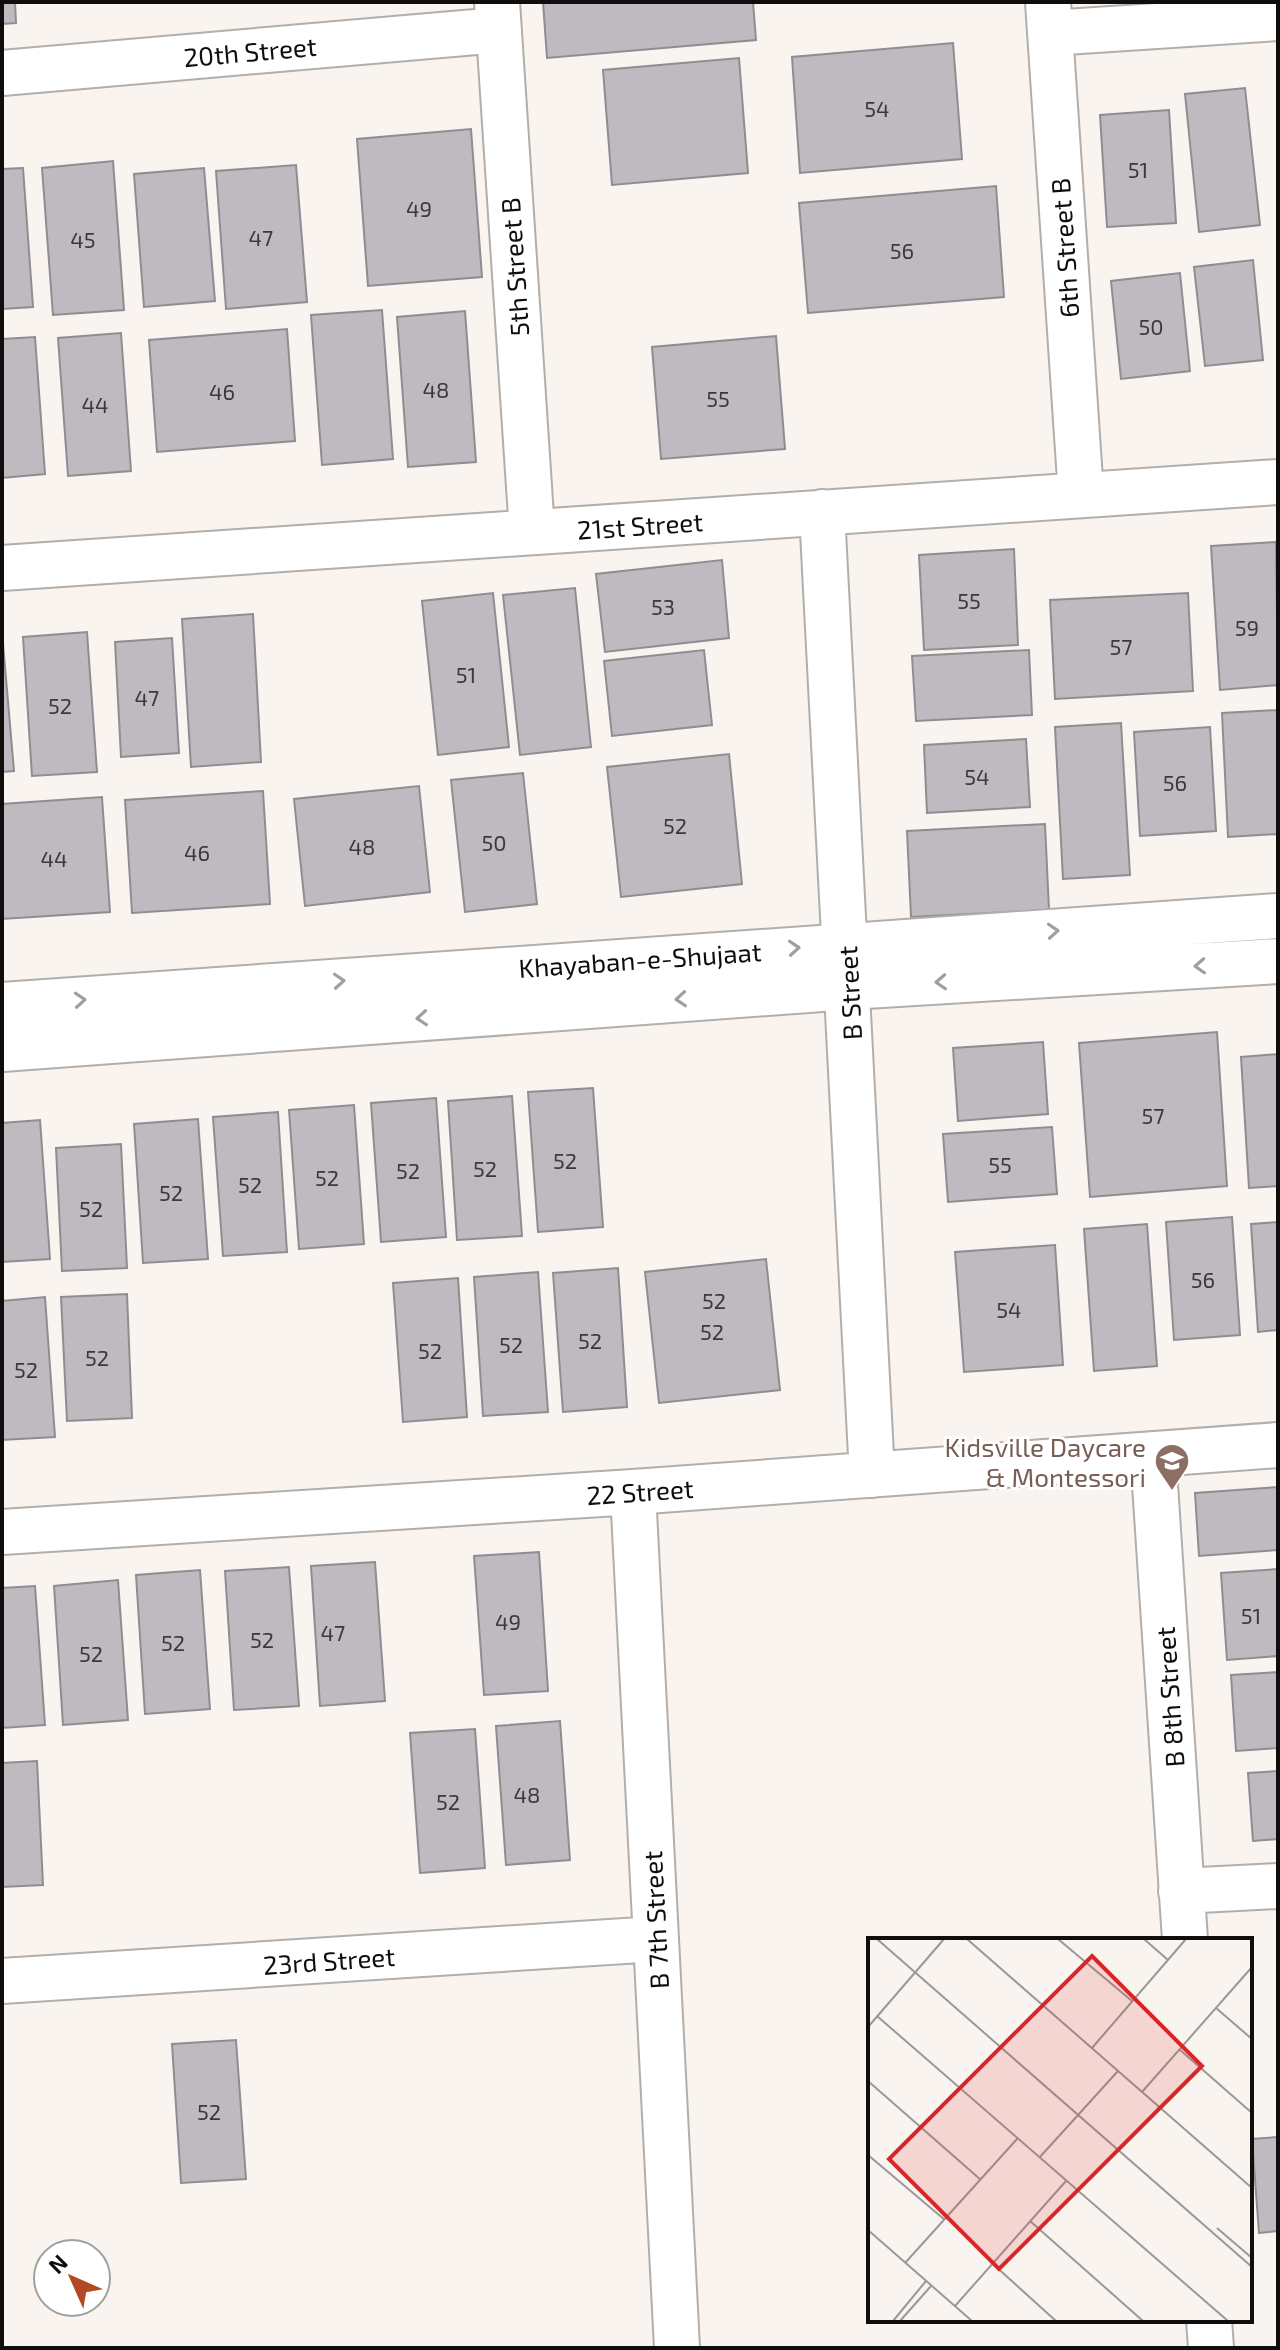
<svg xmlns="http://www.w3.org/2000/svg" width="1280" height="2350" font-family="'Exo 2',sans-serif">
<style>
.building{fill:#bfbabf;stroke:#918c91;stroke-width:2}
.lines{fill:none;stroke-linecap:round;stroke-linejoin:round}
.minor-casing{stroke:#b3aea9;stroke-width:48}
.secondary-casing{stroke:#b3aea9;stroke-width:48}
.minor{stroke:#fff;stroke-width:44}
.secondary{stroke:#fff;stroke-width:44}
.oneway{stroke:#9f9f9e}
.labels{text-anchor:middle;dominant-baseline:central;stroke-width:6;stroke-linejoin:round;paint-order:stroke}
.number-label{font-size:22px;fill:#3c393a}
.street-label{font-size:26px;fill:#100e0d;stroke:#fff}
.education-label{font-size:26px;fill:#785e54;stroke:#fff;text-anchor:end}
.inset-road{fill:none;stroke:#9c9895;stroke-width:2}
.view{fill:#d62828;fill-opacity:0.15;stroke:#d62828;stroke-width:4}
.inset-edge{fill:none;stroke:#100e0d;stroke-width:4}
</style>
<rect width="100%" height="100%" fill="#f9f4ef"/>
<path class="building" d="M 2,2 L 15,2 L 16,23 L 2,24 Z
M 543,2 L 753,2 L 756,40 L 547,58 Z
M 953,43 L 962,159 L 800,173 L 792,57 Z
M 739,58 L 748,173 L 612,185 L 603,70 Z
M 1245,88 L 1260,225 L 1199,232 L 1185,94 Z
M 1169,110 L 1176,223 L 1107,227 L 1100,115 Z
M 471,129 L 482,277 L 368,286 L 357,139 Z
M 113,161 L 124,310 L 53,315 L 42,168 Z
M 296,165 L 307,302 L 226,309 L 216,171 Z
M 23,168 L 33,307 L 2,309 L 2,169 Z
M 204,168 L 215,301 L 144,307 L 134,174 Z
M 996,186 L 1004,297 L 808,313 L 799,203 Z
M 1253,260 L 1263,360 L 1205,366 L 1194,267 Z
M 1180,273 L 1190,371 L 1121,379 L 1111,281 Z
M 382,310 L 393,459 L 322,465 L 311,315 Z
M 465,311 L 476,462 L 408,467 L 397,317 Z
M 287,329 L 295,441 L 157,452 L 149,340 Z
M 121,333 L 131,471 L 68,476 L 58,338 Z
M 776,336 L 785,449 L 661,459 L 652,347 Z
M 35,337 L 45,474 L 2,478 L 2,339 Z
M 1276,542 L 1278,685 L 1220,690 L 1211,546 Z
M 1014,549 L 1018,645 L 924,650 L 919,555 Z
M 722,560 L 729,638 L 605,652 L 596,574 Z
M 575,588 L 591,747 L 520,755 L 503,595 Z
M 493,593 L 509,747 L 438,755 L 422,601 Z
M 1188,593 L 1193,691 L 1055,699 L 1050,600 Z
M 253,614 L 261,762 L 191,767 L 182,619 Z
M 2,632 L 14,771 L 2,772 Z
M 87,632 L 97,772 L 32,776 L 23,637 Z
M 172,638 L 179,753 L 121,757 L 115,642 Z
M 704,650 L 712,725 L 612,736 L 604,661 Z
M 1029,650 L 1032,715 L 916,721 L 912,656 Z
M 1278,710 L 1278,834 L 1228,837 L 1222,713 Z
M 1121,723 L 1130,875 L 1063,879 L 1055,727 Z
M 1210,727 L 1216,831 L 1140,836 L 1134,732 Z
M 1026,739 L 1030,807 L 927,813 L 924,745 Z
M 729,754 L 742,884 L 621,897 L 607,767 Z
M 523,773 L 537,904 L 465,912 L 451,780 Z
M 419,786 L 430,892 L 305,906 L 294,799 Z
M 263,791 L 270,904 L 132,913 L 125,800 Z
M 102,797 L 110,912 L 2,919 L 2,804 Z
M 1045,824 L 1049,910 L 911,917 L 907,831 Z
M 1217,1032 L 1227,1186 L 1090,1197 L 1079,1043 Z
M 1043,1042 L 1048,1114 L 958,1121 L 953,1048 Z
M 1278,1054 L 1278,1186 L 1249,1188 L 1241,1057 Z
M 593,1088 L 603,1227 L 538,1232 L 528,1092 Z
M 512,1096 L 522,1236 L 457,1240 L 448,1101 Z
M 436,1098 L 446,1237 L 381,1242 L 371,1103 Z
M 354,1105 L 364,1244 L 299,1249 L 289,1110 Z
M 278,1112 L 287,1252 L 223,1256 L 213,1117 Z
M 198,1119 L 208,1259 L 143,1263 L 134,1124 Z
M 40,1120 L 50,1259 L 2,1262 L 2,1123 Z
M 1052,1127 L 1057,1194 L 948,1202 L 943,1134 Z
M 121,1144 L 127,1268 L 62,1271 L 56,1148 Z
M 1232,1217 L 1240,1335 L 1174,1340 L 1166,1222 Z
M 1278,1222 L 1278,1330 L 1258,1332 L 1251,1224 Z
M 1147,1224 L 1157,1366 L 1094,1371 L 1084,1229 Z
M 1055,1245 L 1063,1365 L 964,1372 L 955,1252 Z
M 766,1259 L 780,1390 L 659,1403 L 645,1272 Z
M 618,1268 L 627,1407 L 563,1412 L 553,1273 Z
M 538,1272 L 548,1412 L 483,1416 L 474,1277 Z
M 458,1278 L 467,1417 L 403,1422 L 393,1283 Z
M 127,1294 L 132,1418 L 67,1421 L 61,1297 Z
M 45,1297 L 55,1437 L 2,1440 L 2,1301 Z
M 1278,1487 L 1278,1550 L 1199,1556 L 1195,1493 Z
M 539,1552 L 548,1691 L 484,1695 L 474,1556 Z
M 375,1562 L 385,1701 L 320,1706 L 311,1566 Z
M 289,1567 L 299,1706 L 234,1710 L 225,1571 Z
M 1278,1569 L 1278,1656 L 1227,1660 L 1221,1573 Z
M 200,1570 L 210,1709 L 145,1714 L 136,1575 Z
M 118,1580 L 128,1720 L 63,1725 L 54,1586 Z
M 35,1586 L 45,1725 L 2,1728 L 2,1588 Z
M 1278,1672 L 1278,1748 L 1236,1751 L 1231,1675 Z
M 560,1721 L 570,1860 L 506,1865 L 496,1726 Z
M 475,1729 L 485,1868 L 420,1873 L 410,1733 Z
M 37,1761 L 43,1885 L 2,1887 L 2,1763 Z
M 1278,1771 L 1278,1839 L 1253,1841 L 1248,1773 Z
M 236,2040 L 246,2179 L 181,2183 L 172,2044 Z
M 1278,2137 L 1278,2231 L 1259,2233 L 1252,2139 Z"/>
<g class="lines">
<defs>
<path id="minor" d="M 497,2 L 532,532
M 1048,2 L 1081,495
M 1050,33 L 1278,18
M 2,73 L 499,30
M 822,512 L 872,1475
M 2,568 L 1278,482
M 1153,1454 L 1185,1940
M 633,1492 L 677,2348
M 2,1532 L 633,1492 L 1278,1445
M 1181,1891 L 1278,1886
M 2,1981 L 656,1939
M 1209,2320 L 1211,2348"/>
<path id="secondary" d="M 2,1005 L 1278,916
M 2,1049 L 849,987 L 1278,961"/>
</defs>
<use href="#minor" class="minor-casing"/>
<use href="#secondary" class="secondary-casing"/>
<use href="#minor" class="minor"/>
<use href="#secondary" class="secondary"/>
</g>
<defs><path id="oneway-chevron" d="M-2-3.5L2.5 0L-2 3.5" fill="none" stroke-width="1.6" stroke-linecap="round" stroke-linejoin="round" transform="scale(2)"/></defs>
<g class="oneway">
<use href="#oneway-chevron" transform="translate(1053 931) rotate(-4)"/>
<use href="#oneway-chevron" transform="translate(794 948) rotate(-4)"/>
<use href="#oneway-chevron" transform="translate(1200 966) rotate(177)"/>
<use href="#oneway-chevron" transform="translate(339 981) rotate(-4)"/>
<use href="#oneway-chevron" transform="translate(941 982) rotate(177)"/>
<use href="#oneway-chevron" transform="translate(681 999) rotate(176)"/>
<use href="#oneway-chevron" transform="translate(80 1000) rotate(-4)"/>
<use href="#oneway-chevron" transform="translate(422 1018) rotate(176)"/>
</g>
<defs>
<symbol id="school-pin" viewBox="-11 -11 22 30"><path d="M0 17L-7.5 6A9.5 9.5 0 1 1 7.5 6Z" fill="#8d6e63" stroke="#fff"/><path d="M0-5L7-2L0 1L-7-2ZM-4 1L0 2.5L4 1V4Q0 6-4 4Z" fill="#fff"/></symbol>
</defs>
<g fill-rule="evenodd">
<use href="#school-pin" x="1152" y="1441" width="40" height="54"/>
</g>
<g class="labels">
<g class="number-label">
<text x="877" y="108">54</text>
<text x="1138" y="169">51</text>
<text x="419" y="208">49</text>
<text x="261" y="237">47</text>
<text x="83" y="239">45</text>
<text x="902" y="250">56</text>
<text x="1151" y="326">50</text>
<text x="436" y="389">48</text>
<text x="222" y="391">46</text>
<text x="718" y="398">55</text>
<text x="95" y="404">44</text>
<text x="969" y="600">55</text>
<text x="663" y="606">53</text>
<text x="1247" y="627">59</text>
<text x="1121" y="646">57</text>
<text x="466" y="674">51</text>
<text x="147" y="697">47</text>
<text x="60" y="705">52</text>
<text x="977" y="776">54</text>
<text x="1175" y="782">56</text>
<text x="675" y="825">52</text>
<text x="494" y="842">50</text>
<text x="362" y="846">48</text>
<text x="197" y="852">46</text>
<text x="54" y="858">44</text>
<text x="1153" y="1115">57</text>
<text x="565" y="1160">52</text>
<text x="1000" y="1164">55</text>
<text x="485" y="1168">52</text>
<text x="408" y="1170">52</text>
<text x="327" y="1177">52</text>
<text x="250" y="1184">52</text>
<text x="171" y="1192">52</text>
<text x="91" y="1208">52</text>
<text x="1203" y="1279">56</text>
<text x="714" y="1300">52</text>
<text x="1009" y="1309">54</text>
<text x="712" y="1331">52</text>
<text x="590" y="1340">52</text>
<text x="511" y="1344">52</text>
<text x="430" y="1350">52</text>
<text x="97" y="1357">52</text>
<text x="26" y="1369">52</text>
<text x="1251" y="1615">51</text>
<text x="508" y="1621">49</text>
<text x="333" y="1632">47</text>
<text x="262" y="1639">52</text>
<text x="173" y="1642">52</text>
<text x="91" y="1653">52</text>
<text x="527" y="1794">48</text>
<text x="448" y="1801">52</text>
<text x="209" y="2111">52</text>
</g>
<g class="street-label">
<text transform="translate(250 51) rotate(-5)">20th Street</text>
<text transform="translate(1064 248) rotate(-94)">6th Street B</text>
<text transform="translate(514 267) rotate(-94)">5th Street B</text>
<text transform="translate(640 525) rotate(-4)">21st Street</text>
<text transform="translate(640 959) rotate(-4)">Khayaban-e-Shujaat</text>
<text transform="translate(849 993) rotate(-93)">B Street</text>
<text transform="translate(640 1491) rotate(-4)">22 Street</text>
<text transform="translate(1169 1697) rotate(-94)">B 8th Street</text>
<text transform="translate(655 1920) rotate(-93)">B 7th Street</text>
<text transform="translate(329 1960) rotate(-4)">23rd Street</text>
</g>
<g class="education-label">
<text x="1146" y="1446">Kidsville Daycare<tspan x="1146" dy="30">&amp; Montessori</tspan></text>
</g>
</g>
<g transform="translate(868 1938)">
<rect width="384" height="384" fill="#f9f4ef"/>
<path class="inset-road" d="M 9,1 L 384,329M 99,1 L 384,250M 190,1 L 264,63M 276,1 L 300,22M 348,70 L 384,101M 9,78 L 360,383M 0,89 L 76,1M 224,110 L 318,1M 311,111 L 384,175M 0,143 L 113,242M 274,154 L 384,29M 0,217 L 77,282M 171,220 L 250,133M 162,283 L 275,383M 349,290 L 384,320M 0,292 L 104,383M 37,325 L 149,201M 125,326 L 188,383M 87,368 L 198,243M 25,383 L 58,343M 32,383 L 63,348"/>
<path class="view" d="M 224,18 L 334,128 L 131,331 L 21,221 Z"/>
<rect width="384" height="384" class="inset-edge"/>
</g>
<rect width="1280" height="2350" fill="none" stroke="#100e0d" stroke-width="8"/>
<g transform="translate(72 2278) rotate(315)"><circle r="38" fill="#ffffff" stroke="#9f9f9e" stroke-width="2"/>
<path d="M0-6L14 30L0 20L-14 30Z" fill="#b14a23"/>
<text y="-12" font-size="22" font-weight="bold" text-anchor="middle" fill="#100e0d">N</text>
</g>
</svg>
